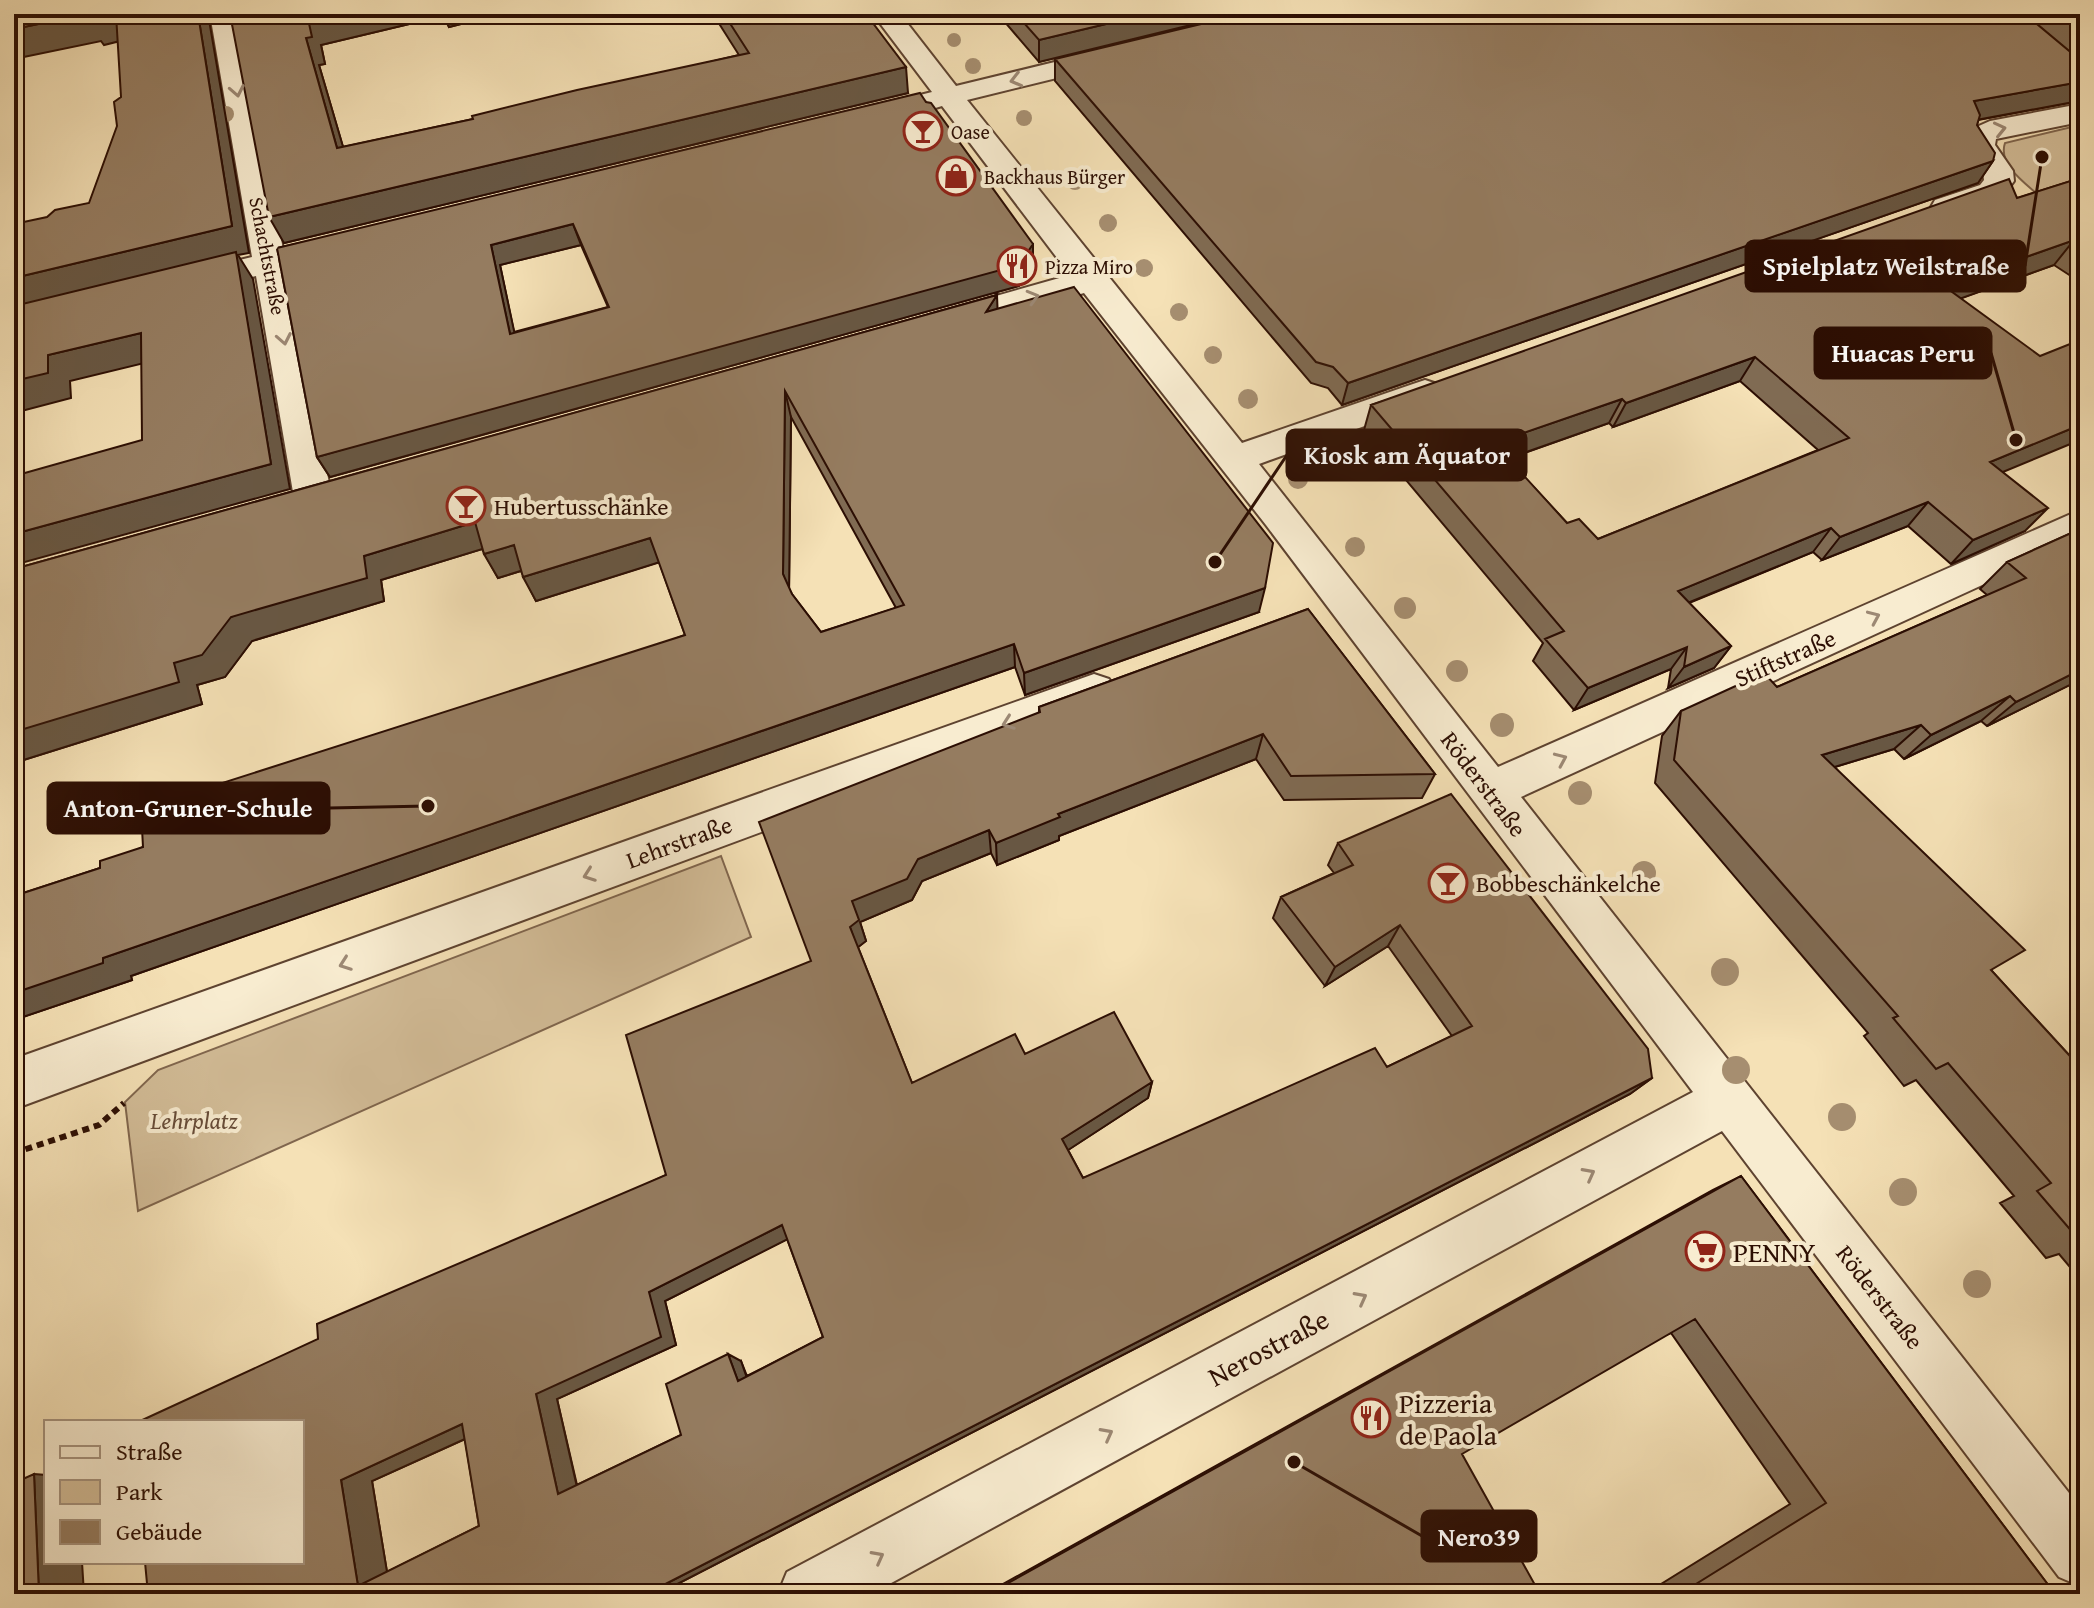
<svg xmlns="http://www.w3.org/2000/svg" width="2094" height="1608" font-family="'Gentium Book Plus',serif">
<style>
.green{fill:#d3bd98;stroke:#80664e;stroke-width:2}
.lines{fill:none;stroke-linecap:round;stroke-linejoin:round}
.minor-casing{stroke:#5e4330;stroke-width:4}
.path{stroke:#2c0e03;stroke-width:6;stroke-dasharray:7 5;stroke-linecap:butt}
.minor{fill:#f8ecd0;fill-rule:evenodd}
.tree{fill:#a68e70}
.wall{fill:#806b53;stroke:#2c0e03;stroke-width:2;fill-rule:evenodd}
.shaded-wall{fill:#685743;stroke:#2c0e03;stroke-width:2}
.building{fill:#957c60;stroke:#2c0e03;stroke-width:2;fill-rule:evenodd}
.oneway{stroke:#9c8874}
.labels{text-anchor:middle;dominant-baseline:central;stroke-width:8;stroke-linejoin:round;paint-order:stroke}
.far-poi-label{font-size:20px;fill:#2c0e03;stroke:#f8ecd0;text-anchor:start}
.far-street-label{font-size:20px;fill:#2c0e03;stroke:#f8ecd0}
.poi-label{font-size:24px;fill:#2c0e03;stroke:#f8ecd0;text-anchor:start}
.street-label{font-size:24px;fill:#2c0e03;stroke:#f8ecd0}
.park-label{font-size:24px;font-style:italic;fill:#664b37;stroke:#f8ecd0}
.near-poi-label{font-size:28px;fill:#2c0e03;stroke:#f8ecd0;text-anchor:start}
.near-street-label{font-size:28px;fill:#2c0e03;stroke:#f8ecd0}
.leader{fill:none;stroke:#2c0e03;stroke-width:3}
.callout-dot{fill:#2c0e03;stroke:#f8ecd0;stroke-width:3}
.callout{fill:#2c0e03;stroke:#2c0e03;stroke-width:3}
.callout-label{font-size:26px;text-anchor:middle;font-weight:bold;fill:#fff}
</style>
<rect width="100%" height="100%" fill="#f5e1b6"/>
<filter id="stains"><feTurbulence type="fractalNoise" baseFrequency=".0025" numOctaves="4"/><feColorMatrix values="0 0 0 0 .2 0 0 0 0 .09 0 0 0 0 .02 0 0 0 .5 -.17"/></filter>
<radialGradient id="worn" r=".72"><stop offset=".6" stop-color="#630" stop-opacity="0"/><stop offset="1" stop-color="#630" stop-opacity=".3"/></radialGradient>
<path class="green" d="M 2080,125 L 2080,182 L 2036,193 C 2022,181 1998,163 2005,143 Z
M 721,856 L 751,937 L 138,1211 L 125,1102 L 158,1070 Z"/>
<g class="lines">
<defs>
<path id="minor" d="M 210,14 L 236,14 L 283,249 L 338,236 L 349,239 L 354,246 L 349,253 L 286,268 L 332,498 L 326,508 L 313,512 L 300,508 L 294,498 L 256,276 L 188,292 L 177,289 L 172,282 L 177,275 L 252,257 Z
M 873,14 L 900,14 L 956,86 L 1112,48 L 1122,50 L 1126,56 L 1122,62 L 967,100 L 1242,443 L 1413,384 L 1425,380 L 1437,384 L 1442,392 L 1437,400 L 1259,464 L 1498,767 L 2080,510 L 2080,540 L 1521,797 L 2080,1507 L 2080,1586 L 2059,1577 L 1722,1131 L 871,1594 L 778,1594 L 787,1572 L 1693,1092 L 1266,525 L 1084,293 L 941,334 L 929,331 L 924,323 L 929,315 L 1070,275 L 942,106 L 922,112 L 912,109 L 908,103 L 912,97 L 932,92 Z
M 2080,104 L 2080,122 L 1996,139 L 1995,145 L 2013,171 L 2014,181 L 2002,197 L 1946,216 L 1935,214 L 1931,207 L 1935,200 L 1980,185 L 1984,180 L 1983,171 L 1965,145 L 1972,129 L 1990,121 Z
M 1094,674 L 1109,679 L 1115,691 L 1109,703 L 14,1109 L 14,1059 Z"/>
</defs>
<use href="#minor" class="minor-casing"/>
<path class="path" d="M 14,1153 L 99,1125 L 124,1103"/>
<use href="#minor" class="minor"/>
</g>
<g class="tree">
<circle cx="954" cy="40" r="7"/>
<circle cx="973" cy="66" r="8"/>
<circle cx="226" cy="114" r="8"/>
<circle cx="1024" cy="118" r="8"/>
<circle cx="1075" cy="182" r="8"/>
<circle cx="1108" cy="223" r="9"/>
<circle cx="1144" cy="268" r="9"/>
<circle cx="1179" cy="312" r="9"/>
<circle cx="1213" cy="355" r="9"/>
<circle cx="1248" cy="399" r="10"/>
<circle cx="1298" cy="479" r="10"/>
<circle cx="1355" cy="547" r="10"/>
<circle cx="1405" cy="608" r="11"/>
<circle cx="1457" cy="671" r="11"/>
<circle cx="1502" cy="725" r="12"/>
<circle cx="1580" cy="793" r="12"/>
<circle cx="1644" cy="873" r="12"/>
<circle cx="1725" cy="972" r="14"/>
<circle cx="1736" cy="1070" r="14"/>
<circle cx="1842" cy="1117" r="14"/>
<circle cx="1903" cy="1192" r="14"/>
<circle cx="1977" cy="1284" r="14"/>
</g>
<path class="wall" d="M 230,14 L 500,14 L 449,27 L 443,16 L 321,45 L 325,64 L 319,65 L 343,147 L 473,119 L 739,55 L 713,14 L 866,14 L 908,93 L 284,243 Z
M 998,14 L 1236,14 L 1039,62 Z
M 1243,14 L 2080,14 L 2080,101 L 1978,120 L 1977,125 L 1993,161 L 1978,183 L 1342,405 L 1328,388 L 1311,383 L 1055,81 L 1055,59 Z
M 926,102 L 1033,264 L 1019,286 L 330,477 L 317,457 L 277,248 ZM 581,245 L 608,307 L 514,332 L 500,265 Z
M 2080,178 L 2080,282 L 2054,265 L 1961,298 L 2003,472 L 2025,531 L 1951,564 L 1908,526 L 1822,560 L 1813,552 L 1689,603 L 1731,646 L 1714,668 L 1668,688 L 1671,669 L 1574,710 L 1533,661 L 1543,643 L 1364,430 L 1371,405 ZM 1740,381 L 1818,450 L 1598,539 L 1567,523 L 1508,459 L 1609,423 L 1613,427 Z
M 997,295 L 997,309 L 1259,612 L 1025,695 L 1015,667 L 131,976 L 132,980 L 14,1020 L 14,896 L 100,868 L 143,847 L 685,635 L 659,562 L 536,601 L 521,571 L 498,578 L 482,549 L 381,580 L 384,601 L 252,641 L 225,677 L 197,685 L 202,704 L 14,763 L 14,569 ZM 791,417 L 896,608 L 821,632 L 792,594 L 789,589 Z
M 2080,529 L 2080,680 L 1987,726 L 1981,721 L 1904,759 L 1894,749 L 1835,767 L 1991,970 L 2080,1067 L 2080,1279 L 2059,1254 L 2046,1258 L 2000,1203 L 2014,1196 L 1916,1080 L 1904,1086 L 1864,1036 L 1868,1033 L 1655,783 L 1662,736 L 1681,711 L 1777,687 L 1987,595 L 1980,589 L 2007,562 Z
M 1308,609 L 1435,774 L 1422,798 L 1284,800 L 1256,759 L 1059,836 L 1059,840 L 997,865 L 991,853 L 922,881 L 912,900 L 860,922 L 866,941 L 858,947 L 912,1083 L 1025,1054 L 1152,1082 L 1148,1098 L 1068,1150 L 1083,1178 L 1387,1067 L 1452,1036 L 1388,946 L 1325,986 L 1273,918 L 1281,897 L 1334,873 L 1328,865 L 1338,843 L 1652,1078 L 1630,1094 L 658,1594 L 148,1594 L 318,1339 L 666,1175 L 811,961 L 1039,712 L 1039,707 ZM 787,1239 L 823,1337 L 747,1376 L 741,1361 L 681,1435 L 577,1485 L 557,1399 L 676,1345 L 665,1301 ZM 465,1439 L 479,1526 L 387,1572 L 372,1481 Z
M 1741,1176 L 2055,1594 L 1645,1594 L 1790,1504 L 1671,1333 L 1001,1587 L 1003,1584 L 1713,1190 Z"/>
<path class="shaded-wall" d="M 87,14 L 117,14 L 132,38 L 104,45 L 101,41 L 14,59 L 14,29 Z
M 198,14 L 208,14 L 249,253 L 238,255 L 253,279 L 290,489 L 14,565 L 14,534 L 271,464 L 236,256 L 14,309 L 14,278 L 232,226 Z
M 328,14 L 443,14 L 443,16 L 321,45 L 325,64 L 319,65 L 351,174 L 337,148 L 306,38 L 308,19 Z
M 444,14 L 500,14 L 449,27 Z
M 1148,14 L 1236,14 L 1039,62 L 1039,40 Z
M 906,67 L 908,93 L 284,243 L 269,217 Z
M 2080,82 L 2079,101 L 1960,123 L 1974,101 Z
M 1993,161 L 1978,183 L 1342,405 L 1348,383 Z
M 573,224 L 581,245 L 500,265 L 519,354 L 510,334 L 491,245 Z
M 2074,240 L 2054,265 L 1926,311 L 1944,286 Z
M 1033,244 L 1033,264 L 1019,286 L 330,477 L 317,457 Z
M 997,295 L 998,321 L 986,312 Z
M 141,333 L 161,359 L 70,381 L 71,398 L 14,413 L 14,381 L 48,355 Z
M 1755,357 L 1740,381 L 1613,427 L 1626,403 Z
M 785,391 L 791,417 L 789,598 L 783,574 Z
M 1622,399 L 1609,423 L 1484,467 L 1494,443 Z
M 2080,425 L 2080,440 L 1969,486 L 1990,462 Z
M 1928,502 L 1908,526 L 1822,560 L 1840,537 Z
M 2048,508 L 2025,531 L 1951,564 L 1973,540 Z
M 475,522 L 489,547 L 381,580 L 384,601 L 252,641 L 225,677 L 197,685 L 202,704 L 14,763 L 14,732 L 174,663 L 231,617 L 364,556 Z
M 1831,528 L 1813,552 L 1663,613 L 1678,591 Z
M 650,538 L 660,562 L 536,601 L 523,577 Z
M 514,545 L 527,569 L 498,578 L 484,554 Z
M 1265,588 L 1259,612 L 1025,695 L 1024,673 Z
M 1014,644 L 1015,667 L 131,976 L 132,980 L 14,1020 L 14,993 L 103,958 Z
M 1731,646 L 1714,668 L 1668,688 L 1684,667 Z
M 1687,647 L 1671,669 L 1574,710 L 1588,688 Z
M 2080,670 L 2080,680 L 1987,726 L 2016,702 Z
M 2010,696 L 1981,721 L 1904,759 L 1931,735 Z
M 1921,725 L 1894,749 L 1798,778 L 1822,755 Z
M 1263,734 L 1256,759 L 1059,836 L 1059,840 L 997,865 L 996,843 L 1058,814 Z
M 989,830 L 991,853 L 922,881 L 912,900 L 860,922 L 866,941 L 857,948 L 850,927 L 852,901 L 918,859 Z
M 1400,925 L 1388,946 L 1325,986 L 1335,967 Z
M 1652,1078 L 1630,1094 L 658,1594 L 646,1594 Z
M 1152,1082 L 1148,1098 L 1062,1154 L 1062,1139 Z
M 782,1225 L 792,1237 L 665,1301 L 676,1345 L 557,1399 L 579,1496 L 558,1494 L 536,1394 L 649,1292 Z
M 728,1354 L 741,1361 L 750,1387 L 738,1381 Z
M 462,1424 L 487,1429 L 372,1481 L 389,1584 L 358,1586 L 341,1480 Z
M 34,1474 L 46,1475 L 46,1562 L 82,1562 L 84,1594 L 39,1594 Z"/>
<path class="building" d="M 14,14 L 109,14 L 88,19 L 87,14 L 14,29 Z
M 116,14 L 198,14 L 232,226 L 14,278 L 14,224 L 47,217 L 55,210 L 89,203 L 117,126 L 114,102 L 121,97 Z
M 230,14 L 328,14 L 308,19 L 312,37 L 306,38 L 337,148 L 473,119 L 472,116 L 577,90 L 749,53 L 724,14 L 866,14 L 906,67 L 269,217 Z
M 1016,14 L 1148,14 L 1039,40 Z
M 1243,14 L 2025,14 L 2080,60 L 2080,82 L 1974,101 L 1980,115 L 1977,125 L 1995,153 L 1993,161 L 1348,383 L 1333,367 L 1316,362 L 1055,59 Z
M 2065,14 L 2080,14 L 2080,26 Z
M 920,93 L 926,102 L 931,103 L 1033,244 L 1019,265 L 317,457 L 277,248 ZM 573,224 L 609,307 L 510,334 L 491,245 Z
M 2080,178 L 2080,244 L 2074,240 L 1944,286 L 2040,356 L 2080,340 L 2080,425 L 1990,462 L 2048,508 L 1973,540 L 1928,502 L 1840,537 L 1831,528 L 1678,591 L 1731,646 L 1684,667 L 1687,647 L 1588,688 L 1545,639 L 1564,631 L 1371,405 L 2009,179 L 2017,198 ZM 1755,357 L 1849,438 L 1598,539 L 1579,519 L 1567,523 L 1494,443 L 1622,399 L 1626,403 Z
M 236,252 L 271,464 L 14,534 L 14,476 L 142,440 L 141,333 L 48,355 L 48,373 L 14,381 L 14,306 Z
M 1074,287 L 1273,543 L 1265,588 L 1024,673 L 1014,644 L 103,958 L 103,963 L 14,993 L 14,896 L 100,868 L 100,861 L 143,847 L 141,809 L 685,635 L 650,538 L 523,577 L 514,545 L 484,554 L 475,522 L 364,556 L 367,578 L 231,617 L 202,655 L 174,663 L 179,682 L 14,732 L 14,569 L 997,295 L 986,312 ZM 785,391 L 904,605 L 821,632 L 792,594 L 783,574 Z
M 2080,529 L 2080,670 L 2016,702 L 2010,696 L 1931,735 L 1921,725 L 1822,755 L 2025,950 L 1991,970 L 2080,1067 L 2080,1241 L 2037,1191 L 2051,1183 L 1948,1063 L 1936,1069 L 1893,1018 L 1898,1016 L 1674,760 L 1681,711 L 1764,673 L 1777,687 L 2026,578 L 2007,562 Z
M 1308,609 L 1435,774 L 1291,776 L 1263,734 L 1058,814 L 1060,817 L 996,843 L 989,830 L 918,859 L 907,879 L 852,901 L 859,920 L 850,927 L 912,1083 L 1015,1034 L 1025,1054 L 1114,1012 L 1152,1082 L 1062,1139 L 1083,1178 L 1375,1048 L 1387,1067 L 1472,1026 L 1400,925 L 1335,967 L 1281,897 L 1353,865 L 1338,843 L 1451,794 L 1648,1049 L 1652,1078 L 646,1594 L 148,1594 L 145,1562 L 302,1562 L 302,1422 L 138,1422 L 318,1339 L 317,1324 L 666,1175 L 626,1035 L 811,961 L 759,822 L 1040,712 L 1039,707 ZM 782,1225 L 823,1337 L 738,1381 L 728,1354 L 666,1384 L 681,1435 L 558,1494 L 536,1394 L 661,1337 L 649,1292 ZM 462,1424 L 479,1526 L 358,1586 L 341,1480 Z
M 1741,1176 L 2055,1594 L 1680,1594 L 1826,1503 L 1695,1319 L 1462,1454 L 1540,1594 L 1004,1594 L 1001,1587 Z
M 34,1474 L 39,1594 L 14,1594 L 14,1483 Z"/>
<defs><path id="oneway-chevron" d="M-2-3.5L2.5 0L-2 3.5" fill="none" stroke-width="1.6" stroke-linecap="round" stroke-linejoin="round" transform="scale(2)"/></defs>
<g class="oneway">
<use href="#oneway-chevron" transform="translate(1016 80) rotate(166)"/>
<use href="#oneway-chevron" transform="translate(237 91) rotate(79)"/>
<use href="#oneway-chevron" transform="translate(2000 129) rotate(-13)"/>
<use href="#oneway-chevron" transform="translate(1033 297) rotate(-16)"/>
<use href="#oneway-chevron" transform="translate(284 339) rotate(79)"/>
<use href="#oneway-chevron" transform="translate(1874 617) rotate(-24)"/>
<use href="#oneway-chevron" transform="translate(1008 723) rotate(160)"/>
<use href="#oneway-chevron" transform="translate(1561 759) rotate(-24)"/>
<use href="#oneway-chevron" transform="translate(589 875) rotate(160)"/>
<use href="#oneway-chevron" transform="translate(345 964) rotate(160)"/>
<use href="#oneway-chevron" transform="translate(1589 1174) rotate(-28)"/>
<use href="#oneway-chevron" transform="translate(1361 1298) rotate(-28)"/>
<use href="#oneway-chevron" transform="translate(1107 1434) rotate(-28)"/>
<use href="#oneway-chevron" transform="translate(878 1557) rotate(-28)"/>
</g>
<defs>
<symbol id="bar-ring" viewBox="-11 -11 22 22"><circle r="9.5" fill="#f8ecd0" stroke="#8f2418" stroke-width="1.5"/><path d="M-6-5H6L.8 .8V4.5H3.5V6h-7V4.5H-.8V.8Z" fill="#8f2418"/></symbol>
<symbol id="shop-ring" viewBox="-11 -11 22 22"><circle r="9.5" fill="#f8ecd0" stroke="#8f2418" stroke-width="1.5"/><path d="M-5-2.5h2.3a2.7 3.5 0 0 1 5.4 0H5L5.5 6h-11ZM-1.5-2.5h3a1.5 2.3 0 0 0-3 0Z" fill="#8f2418"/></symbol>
<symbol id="restaurant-ring" viewBox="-11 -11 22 22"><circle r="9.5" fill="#f8ecd0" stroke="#8f2418" stroke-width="1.5"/><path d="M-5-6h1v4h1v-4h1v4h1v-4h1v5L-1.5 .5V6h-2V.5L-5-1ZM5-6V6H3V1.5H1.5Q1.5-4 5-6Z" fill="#8f2418"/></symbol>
<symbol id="supermarket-ring" viewBox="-11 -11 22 22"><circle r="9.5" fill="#f8ecd0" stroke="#8f2418" stroke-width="1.5"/><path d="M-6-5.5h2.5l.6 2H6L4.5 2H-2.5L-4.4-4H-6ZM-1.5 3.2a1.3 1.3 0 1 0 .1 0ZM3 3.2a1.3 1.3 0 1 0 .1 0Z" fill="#8f2418"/></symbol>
</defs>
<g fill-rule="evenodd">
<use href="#bar-ring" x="901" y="109" width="44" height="44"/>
<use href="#shop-ring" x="934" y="154" width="44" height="44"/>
<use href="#restaurant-ring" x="995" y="244" width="44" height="44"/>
<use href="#bar-ring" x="444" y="484" width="44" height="44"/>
<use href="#bar-ring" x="1426" y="861" width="44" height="44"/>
<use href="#supermarket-ring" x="1683" y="1229" width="44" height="44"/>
<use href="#restaurant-ring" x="1349" y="1396" width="44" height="44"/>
</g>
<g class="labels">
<g class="far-poi-label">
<text x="951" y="131">Oase</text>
<text x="984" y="176">Backhaus Bürger</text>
<text x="1045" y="266">Pizza Miro</text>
</g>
<g class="far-street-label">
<text transform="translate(268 256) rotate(79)">Schachtstraße</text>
</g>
<g class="poi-label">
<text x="494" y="506">Hubertusschänke</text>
<text x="1476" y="883">Bobbeschänkelche</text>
</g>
<g class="street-label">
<text transform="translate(1785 658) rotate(-24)">Stiftstraße</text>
<text transform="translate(1484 784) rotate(53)">Röderstraße</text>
<text transform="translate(679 842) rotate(-20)">Lehrstraße</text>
<text transform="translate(1880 1297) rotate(52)">Röderstraße</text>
</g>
<g class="park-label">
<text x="194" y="1120">Lehrplatz</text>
</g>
<g class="near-poi-label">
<text x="1733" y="1251">PENNY</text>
<text x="1399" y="1402">Pizzeria<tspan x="1399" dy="32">de Paola</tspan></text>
</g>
<g class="near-street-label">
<text transform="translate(1268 1347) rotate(-28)">Nerostraße</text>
</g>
</g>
<path class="leader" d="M2042 157L2025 266M2016 440L1991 353M1215 562L1287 455M428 806L329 808M1294 1462L1422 1536"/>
<g class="callout-dot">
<circle cx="2042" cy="157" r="8"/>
<circle cx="2016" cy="440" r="8"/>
<circle cx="1215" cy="562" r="8"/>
<circle cx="428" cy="806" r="8"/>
<circle cx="1294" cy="1462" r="8"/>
</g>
<g class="callout">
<rect x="1746" y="241" width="279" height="50" rx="8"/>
<rect x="1815" y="328" width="176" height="50" rx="8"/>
<rect x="1287" y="430" width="239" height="50" rx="8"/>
<rect x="48" y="783" width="281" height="50" rx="8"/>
<rect x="1422" y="1511" width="114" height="50" rx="8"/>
</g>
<g class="callout-label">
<text x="1886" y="275">Spielplatz Weilstraße</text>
<text x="1903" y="362">Huacas Peru</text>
<text x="1407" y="464">Kiosk am Äquator</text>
<text x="188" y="817">Anton-Gruner-Schule</text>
<text x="1479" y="1546">Nero39</text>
</g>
<rect width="2094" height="1608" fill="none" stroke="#f5e1b6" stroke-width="48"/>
<rect x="16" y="16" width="2062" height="1576" fill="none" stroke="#2c0e03" stroke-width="4"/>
<rect x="24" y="24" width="2046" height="1560" fill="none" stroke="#2c0e03" stroke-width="2"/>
<rect x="44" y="1420" width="260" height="144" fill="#f8ecd0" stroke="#a6937e" stroke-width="2"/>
<rect x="60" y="1446" width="40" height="12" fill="#f8ecd0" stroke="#a6937e" stroke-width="2"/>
<text x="116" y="1460" font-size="24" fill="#2c0e03">Straße</text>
<rect x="60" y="1480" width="40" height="24" fill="#d3bd98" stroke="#a6937e" stroke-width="2"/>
<text x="116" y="1500" font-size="24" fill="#2c0e03">Park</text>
<rect x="60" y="1520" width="40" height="24" fill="#957c60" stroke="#a6937e" stroke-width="2"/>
<text x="116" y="1540" font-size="24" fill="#2c0e03">Gebäude</text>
<rect width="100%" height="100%" filter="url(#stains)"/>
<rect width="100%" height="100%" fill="url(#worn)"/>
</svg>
